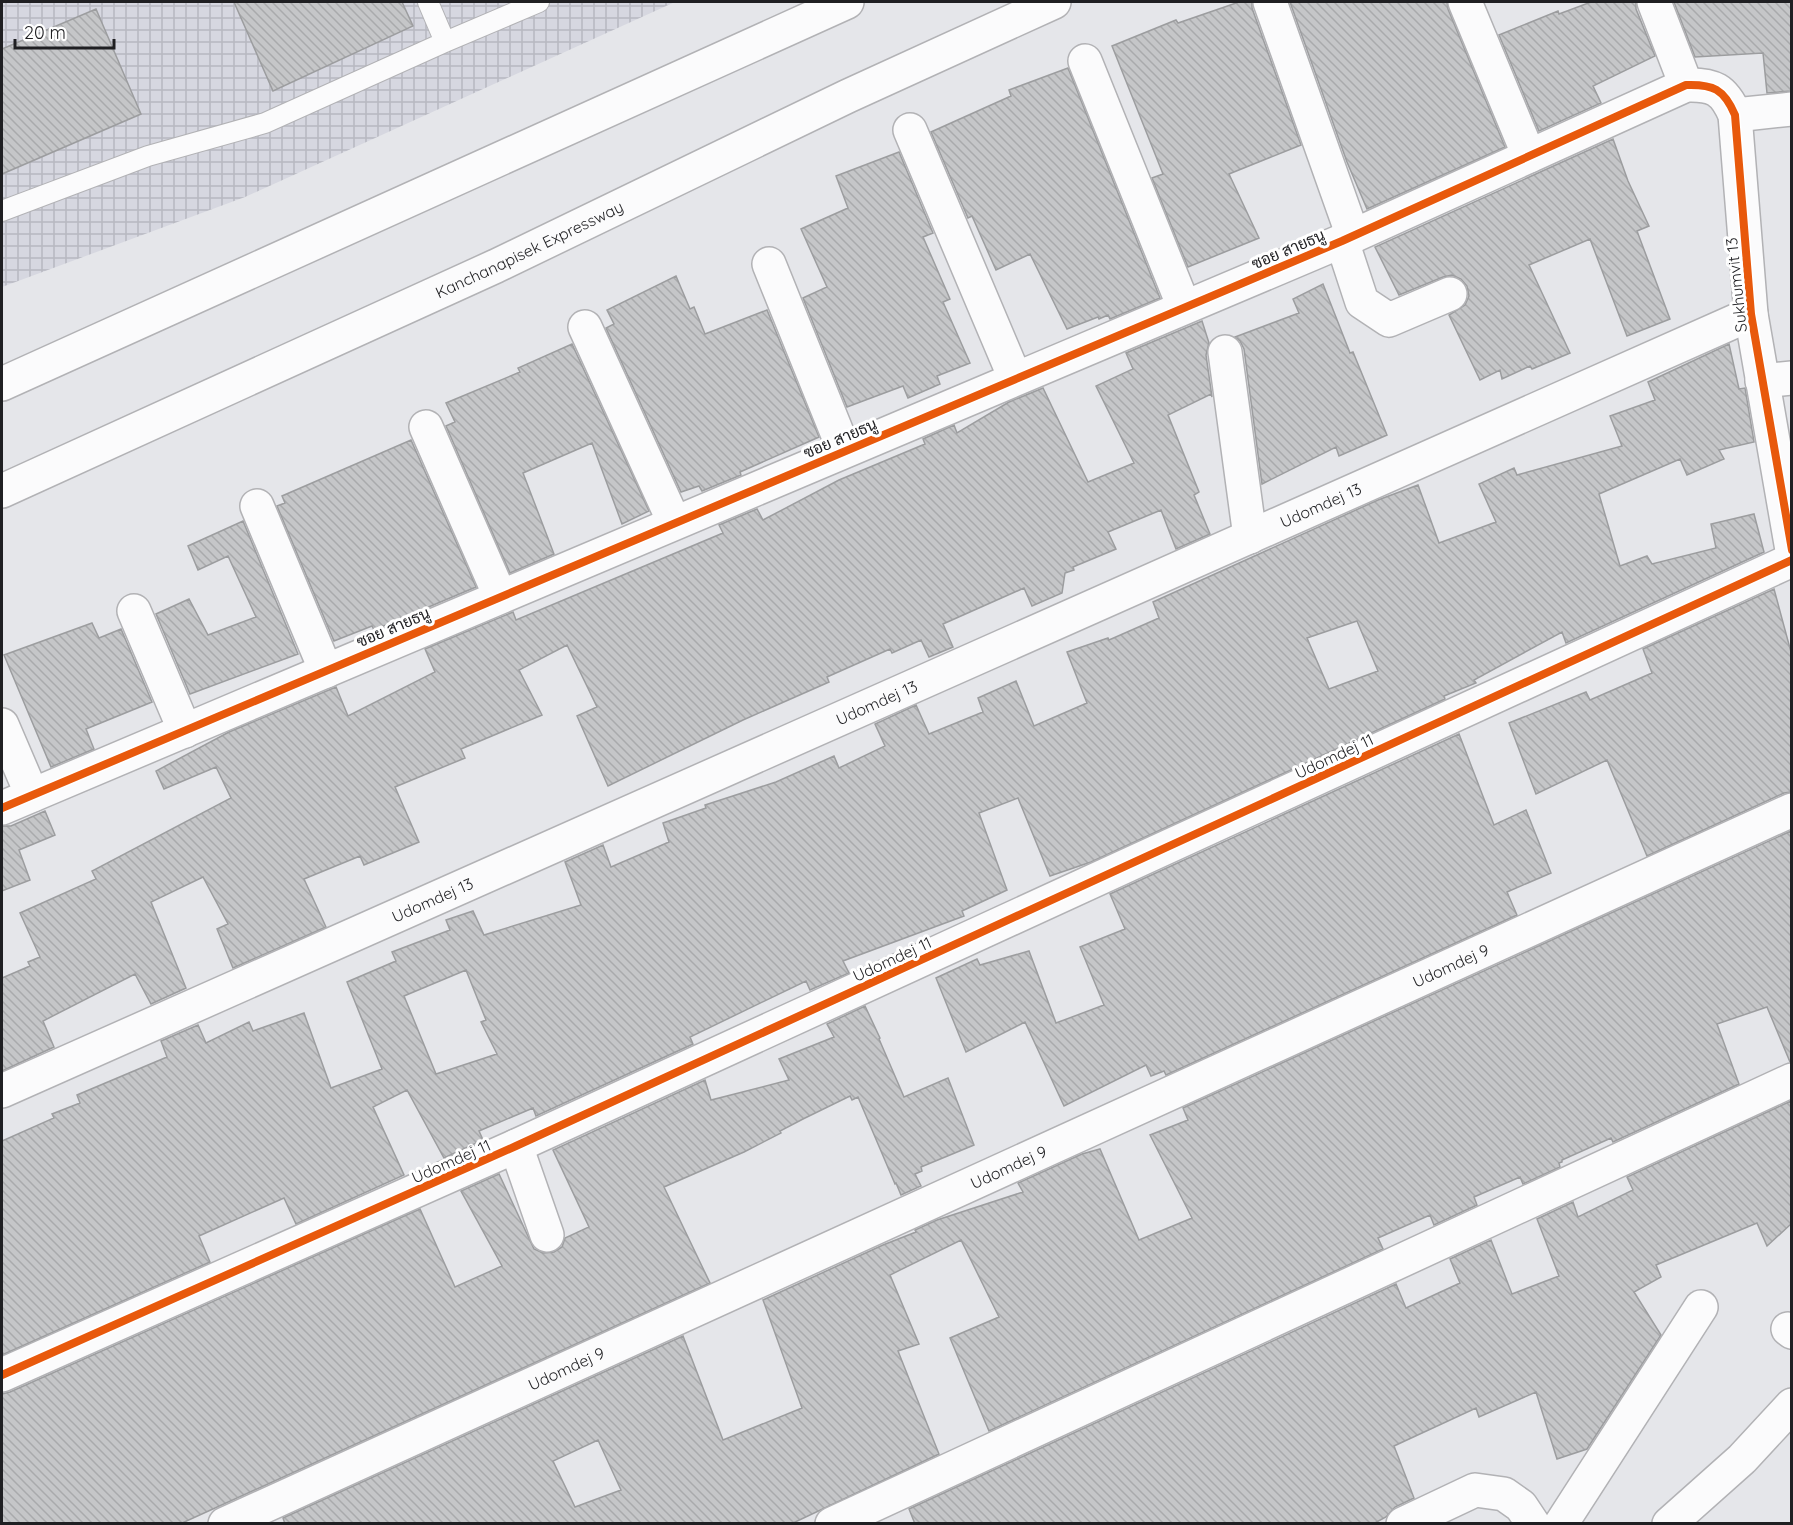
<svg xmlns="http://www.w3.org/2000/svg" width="1793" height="1525" font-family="Quicksand,Sarabun,sans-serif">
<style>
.industrial{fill:url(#industrial-grid)}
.building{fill:url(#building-back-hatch);stroke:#9c9d9f;stroke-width:1.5;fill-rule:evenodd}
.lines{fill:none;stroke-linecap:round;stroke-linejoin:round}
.lane-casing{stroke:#b2b2b5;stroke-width:22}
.street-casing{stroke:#b2b2b5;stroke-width:36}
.highway-casing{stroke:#b2b2b5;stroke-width:36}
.lane{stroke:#fbfbfc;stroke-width:20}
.street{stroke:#fbfbfc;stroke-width:33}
.highway{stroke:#fbfbfc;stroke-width:33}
.cycleway-casing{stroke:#fff;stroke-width:11}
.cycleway{stroke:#e8590c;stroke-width:8}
.labels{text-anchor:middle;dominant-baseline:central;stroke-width:6;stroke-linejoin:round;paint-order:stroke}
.street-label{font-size:16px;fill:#1f1f22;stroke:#fff}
</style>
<defs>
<pattern id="industrial-grid" width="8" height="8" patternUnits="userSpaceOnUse" patternTransform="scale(1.5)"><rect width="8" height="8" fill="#d6d7e0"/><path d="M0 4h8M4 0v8" fill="none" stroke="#b7b8c0"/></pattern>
<pattern id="building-back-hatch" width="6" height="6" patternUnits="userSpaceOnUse" patternTransform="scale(1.5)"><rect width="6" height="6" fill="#c5c6c8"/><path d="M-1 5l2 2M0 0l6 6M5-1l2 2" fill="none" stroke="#a9aaac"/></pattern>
</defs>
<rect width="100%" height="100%" fill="#e5e6ea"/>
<path class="industrial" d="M 2,2 L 675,2 L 245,197 L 2,287 Z"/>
<path class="building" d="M 234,2 L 402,2 L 413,26 L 273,91 Z
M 1239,2 L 1252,2 L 1252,8 L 1301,145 L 1229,174 L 1259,238 L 1188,267 L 1152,178 L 1163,174 L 1112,46 L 1176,20 L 1178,23 Z
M 1290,2 L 1447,2 L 1448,9 L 1505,147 L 1367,209 L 1347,162 Z
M 1591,2 L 1636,2 L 1636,9 L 1655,56 L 1593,86 L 1601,103 L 1539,131 L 1499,35 L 1558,11 L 1559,14 Z
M 1674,2 L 1791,2 L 1791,91 L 1767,93 L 1763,53 L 1695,57 Z
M 96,9 L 141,114 L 2,174 L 2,49 Z
M 1068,68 L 1160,298 L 1110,319 L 1108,315 L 1099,319 L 1098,317 L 1067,329 L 1030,254 L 996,270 L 972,216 L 968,218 L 931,132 L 1011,96 L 1009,90 Z
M 1613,139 L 1628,181 L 1649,226 L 1637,231 L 1670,319 L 1627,336 L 1590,239 L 1529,265 L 1570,353 L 1532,369 L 1530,366 L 1502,379 L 1500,370 L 1480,380 L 1449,315 L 1465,305 L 1469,296 L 1467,286 L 1461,279 L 1452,275 L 1443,277 L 1399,295 L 1375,247 Z
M 899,152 L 933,233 L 923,237 L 950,299 L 943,302 L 970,363 L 937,376 L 940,384 L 908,398 L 903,386 L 847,407 L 803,298 L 827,287 L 801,229 L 848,208 L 836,176 Z
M 676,276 L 690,309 L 694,307 L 705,334 L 767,310 L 819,437 L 740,472 L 741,475 L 702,491 L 699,486 L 681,492 L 606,328 L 614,324 L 607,310 Z
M 1323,284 L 1350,353 L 1353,352 L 1387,435 L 1339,456 L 1336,447 L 1262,484 L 1244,349 L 1240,341 L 1235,337 L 1299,313 L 1293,299 Z
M 1202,321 L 1209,343 L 1206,355 L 1212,397 L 1211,394 L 1168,415 L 1199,492 L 1194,495 L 1210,534 L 1176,549 L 1161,510 L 1108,532 L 1116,549 L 1073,567 L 1074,570 L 1065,573 L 1062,593 L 1032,606 L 1024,588 L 943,624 L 953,647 L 929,657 L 921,640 L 892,653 L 890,649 L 827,677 L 829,682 L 743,720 L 608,786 L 577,716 L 597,707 L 567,645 L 519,670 L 542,715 L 461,749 L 465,758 L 395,787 L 419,842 L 364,865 L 360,856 L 304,879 L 326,927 L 233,968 L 217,929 L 228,924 L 203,877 L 151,902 L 186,988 L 151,1004 L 135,974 L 43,1021 L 54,1047 L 2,1071 L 2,978 L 30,966 L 28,962 L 40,957 L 20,913 L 96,879 L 92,871 L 231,798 L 216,767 L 164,789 L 156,771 L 229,732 L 336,687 L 348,716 L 435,672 L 425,649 L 513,612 L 516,620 L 723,533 L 719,525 L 757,509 L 763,520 L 839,480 L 925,444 L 923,439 L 954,425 L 957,433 L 1009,402 L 1043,388 L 1088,482 L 1134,463 L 1096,386 L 1133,369 L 1126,353 Z
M 572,344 L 649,511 L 622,524 L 592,443 L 523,473 L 554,554 L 510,573 L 446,426 L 455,422 L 446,403 L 520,372 L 518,368 Z
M 1729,344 L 1739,389 L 1745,388 L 1754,442 L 1719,450 L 1724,459 L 1687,475 L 1680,459 L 1599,494 L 1620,566 L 1647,556 L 1652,564 L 1716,548 L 1711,524 L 1754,514 L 1764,552 L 1566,643 L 1562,632 L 1474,680 L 1476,683 L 1444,696 L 1445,699 L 1091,862 L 1050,876 L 1018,798 L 979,813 L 1007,890 L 962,911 L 964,916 L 843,961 L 849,973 L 810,990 L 806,981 L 690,1037 L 693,1044 L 536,1116 L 533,1108 L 479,1131 L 483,1140 L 444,1158 L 407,1090 L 373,1107 L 404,1175 L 296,1224 L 284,1198 L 199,1236 L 210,1262 L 2,1355 L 2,1141 L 54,1118 L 52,1114 L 80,1103 L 77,1095 L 167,1057 L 161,1041 L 198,1025 L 206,1043 L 249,1022 L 253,1031 L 304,1013 L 331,1088 L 382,1069 L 347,982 L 396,961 L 392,952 L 450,930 L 446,920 L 473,911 L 484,935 L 581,905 L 565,862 L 603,845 L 611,867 L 669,842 L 663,823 L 706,808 L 705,805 L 776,782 L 834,756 L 839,768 L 885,746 L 875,724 L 916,705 L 929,734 L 983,712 L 978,698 L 1016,681 L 1034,726 L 1087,703 L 1067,652 L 1108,638 L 1109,640 L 1159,618 L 1153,602 L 1378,500 L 1418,485 L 1439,543 L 1496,522 L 1479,484 L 1514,468 L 1517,475 L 1622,446 L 1610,416 L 1655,400 L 1648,382 ZM 1357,621 L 1378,671 L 1329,689 L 1307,638 ZM 466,970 L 486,1020 L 481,1022 L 497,1054 L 436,1074 L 404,996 Z
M 411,440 L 476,587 L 374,630 L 372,626 L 334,641 L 277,506 L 285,503 L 282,496 Z
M 243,521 L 298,654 L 190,694 L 156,614 L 189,599 L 208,635 L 256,617 L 228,556 L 198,570 L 188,546 Z
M 1774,589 L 1791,652 L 1791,792 L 1784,793 L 1647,856 L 1607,760 L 1536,794 L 1509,723 L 1586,692 L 1590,700 L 1652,673 L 1643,649 Z
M 92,623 L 99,638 L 121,629 L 152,702 L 86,729 L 94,749 L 51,767 L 4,655 Z
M 1459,734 L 1494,825 L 1526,810 L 1551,873 L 1507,892 L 1517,915 L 1166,1075 L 1164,1071 L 1151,1076 L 1146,1065 L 1064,1106 L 1025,1022 L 966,1052 L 936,978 L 977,959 L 980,965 L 1029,951 L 1056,1023 L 1104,1005 L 1080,947 L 1125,929 L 1110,894 Z
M 45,811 L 55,835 L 19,850 L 30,880 L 2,891 L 2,826 L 11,826 Z
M 1791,831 L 1791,1062 L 1790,1062 L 1767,1007 L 1717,1024 L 1739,1084 L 1613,1142 L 1611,1138 L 1562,1160 L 1562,1162 L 1559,1163 L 1560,1167 L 1523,1184 L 1520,1177 L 1474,1197 L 1477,1205 L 1434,1225 L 1430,1215 L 1378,1238 L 1383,1249 L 989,1431 L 950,1338 L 999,1317 L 961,1240 L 890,1275 L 919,1344 L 898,1351 L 939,1454 L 791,1524 L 285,1524 L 283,1518 L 683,1336 L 723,1440 L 802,1408 L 763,1300 L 883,1245 L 916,1232 L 915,1230 L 937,1220 L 1023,1192 L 1018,1183 L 1082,1154 L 1100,1149 L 1139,1240 L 1192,1218 L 1150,1135 L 1188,1120 L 1183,1108 ZM 598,1440 L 621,1490 L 575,1507 L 553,1461 Z
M 865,1006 L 880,1038 L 879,1039 L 904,1097 L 948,1078 L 974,1145 L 921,1167 L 922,1171 L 915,1174 L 921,1186 L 901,1195 L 896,1183 L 895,1184 L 858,1097 L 852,1100 L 850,1096 L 803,1119 L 780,1131 L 781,1133 L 744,1152 L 664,1187 L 710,1283 L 180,1524 L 2,1524 L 2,1394 L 10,1392 L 420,1209 L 455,1287 L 502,1266 L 461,1191 L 499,1174 L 534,1249 L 543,1253 L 554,1252 L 562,1247 L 565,1238 L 589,1227 L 553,1150 L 705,1080 L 711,1100 L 789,1080 L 779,1059 L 834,1037 L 827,1024 Z
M 1791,1101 L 1791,1224 L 1767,1246 L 1757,1223 L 1656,1265 L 1661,1277 L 1634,1292 L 1661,1335 L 1587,1449 L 1557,1459 L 1536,1392 L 1479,1417 L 1476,1408 L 1394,1446 L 1414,1498 L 1395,1507 L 1386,1517 L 1373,1524 L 915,1524 L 909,1509 L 1396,1284 L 1406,1308 L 1460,1283 L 1450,1259 L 1491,1240 L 1512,1294 L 1559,1276 L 1537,1219 L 1573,1202 L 1578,1217 L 1633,1190 L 1627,1177 Z"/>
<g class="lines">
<defs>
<path id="lane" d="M 428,2 L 445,42
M 2,211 L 148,156 L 265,123 L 445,42 L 539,2"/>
<g id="street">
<path d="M 1270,2 L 1353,236"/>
<path d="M 1465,2 L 1529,156"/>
<path d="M 1654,2 L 1686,85"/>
<path d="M 1085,61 L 1184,307"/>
<path d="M 1735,115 L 1792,109"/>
<path d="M 910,130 L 1015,378"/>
<path d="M 1342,241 L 1362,302 L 1389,320 L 1450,294"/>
<path d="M 769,264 L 844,450"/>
<path d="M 585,327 L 674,522"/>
<path d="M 1225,352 L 1250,537"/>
<path d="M 1762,381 L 1792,378"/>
<path d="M 426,427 L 500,596"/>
<path d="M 257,506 L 326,671"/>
<path d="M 134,611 L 185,731"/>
<path d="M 2,725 L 32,795"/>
<path d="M 2,808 L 1342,241 L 1686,85 C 1713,84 1724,89 1735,115 L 1751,314 L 1792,550"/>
<path id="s1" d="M 2,1091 L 1751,314"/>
<path d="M 516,1146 L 547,1235"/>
<path d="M 1788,1329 L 1792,1332"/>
<path d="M 2,1375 L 516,1146 L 1792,560"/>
<path id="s2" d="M 225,1524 L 1792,810"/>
<path d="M 832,1524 L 1792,1080"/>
<path d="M 1403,1524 L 1475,1490 L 1504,1494 L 1521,1506 L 1533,1524"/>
<path d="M 1561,1524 L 1701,1307"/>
<path d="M 1669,1524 L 1742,1459 L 1792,1405"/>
</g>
<g id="highway">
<path d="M 2,384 L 847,2"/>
<path id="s3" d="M 2,491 L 496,266 L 848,96 L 1054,2"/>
</g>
</defs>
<use href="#lane" class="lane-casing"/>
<use href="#street" class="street-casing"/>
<use href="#highway" class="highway-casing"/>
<use href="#lane" class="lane"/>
<use href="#street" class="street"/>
<use href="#highway" class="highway"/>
<defs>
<path id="cycleway" d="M 2,808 L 1342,241 L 1686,85 C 1713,84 1724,89 1735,115 L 1751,314 L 1792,550
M 2,1375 L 516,1146 L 1792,560"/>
</defs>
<use href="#cycleway" class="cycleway-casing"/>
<use href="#cycleway" class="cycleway"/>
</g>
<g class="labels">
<g class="street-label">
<text stroke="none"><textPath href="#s3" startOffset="580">Kanchanapisek Expressway</textPath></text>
<text transform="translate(1288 249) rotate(-23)">ซอย สายธนู</text>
<text transform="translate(1736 285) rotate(-96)">Sukhumvit 13</text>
<text transform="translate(840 438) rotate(-23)">ซอย สายธนู</text>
<text stroke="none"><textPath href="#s1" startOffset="1443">Udomdej 13</textPath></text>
<text transform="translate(393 627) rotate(-23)">ซอย สายธนู</text>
<text stroke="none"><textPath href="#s1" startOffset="957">Udomdej 13</textPath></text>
<text transform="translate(1334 756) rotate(-25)">Udomdej 11</text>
<text stroke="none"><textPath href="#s1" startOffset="471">Udomdej 13</textPath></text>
<text transform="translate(892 959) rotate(-25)">Udomdej 11</text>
<text stroke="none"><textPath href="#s2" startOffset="1347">Udomdej 9</textPath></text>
<text transform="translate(451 1161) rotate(-24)">Udomdej 11</text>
<text stroke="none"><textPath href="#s2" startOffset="861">Udomdej 9</textPath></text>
<text stroke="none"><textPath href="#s2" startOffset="375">Udomdej 9</textPath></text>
</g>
</g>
<rect width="1793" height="1525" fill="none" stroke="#1f1f22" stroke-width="6"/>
<path d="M15 39v9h99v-9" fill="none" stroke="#1f1f22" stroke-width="3"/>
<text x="24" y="39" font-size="18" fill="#1f1f22" stroke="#ffffff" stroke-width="4.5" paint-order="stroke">20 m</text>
</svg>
